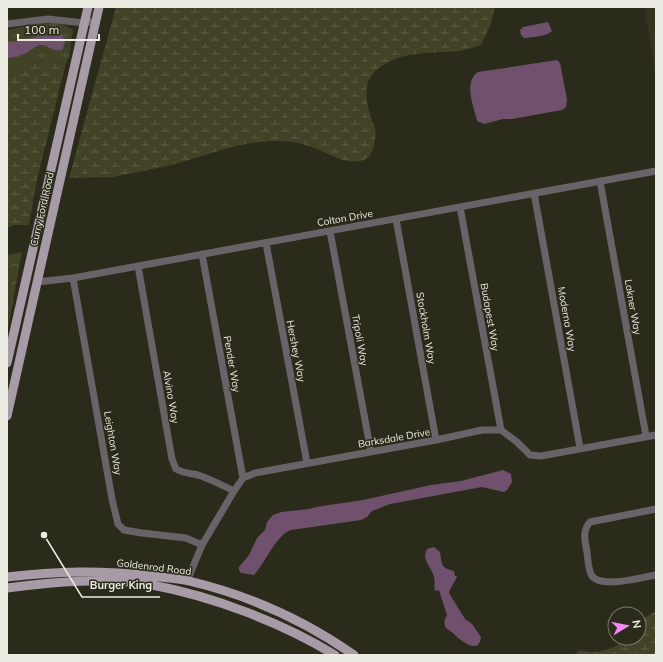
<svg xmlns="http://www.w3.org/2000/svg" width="663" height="662" font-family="Mulish,sans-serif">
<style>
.built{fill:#35341e}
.grass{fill:url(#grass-tufts)}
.forest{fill:url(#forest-crowns)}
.wetland{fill:url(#wetland-marsh)}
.water{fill:#6f516e}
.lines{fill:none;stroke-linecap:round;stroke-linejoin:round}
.minor{stroke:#696268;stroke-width:7}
.major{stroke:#a79ba7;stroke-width:9}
.labels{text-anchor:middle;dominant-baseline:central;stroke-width:3;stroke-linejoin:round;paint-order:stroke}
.street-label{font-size:10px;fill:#ecece2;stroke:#2b2b1b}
.leader{fill:none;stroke:#ecece2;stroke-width:1.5}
.callout-dot{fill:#ecece2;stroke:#2b2b1b;stroke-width:1.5}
.callout-label{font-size:11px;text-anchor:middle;font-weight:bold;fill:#ecece2;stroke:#2b2b1b;stroke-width:3;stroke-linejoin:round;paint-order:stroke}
</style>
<defs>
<pattern id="grass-tufts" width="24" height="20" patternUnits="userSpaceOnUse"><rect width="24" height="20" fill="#424227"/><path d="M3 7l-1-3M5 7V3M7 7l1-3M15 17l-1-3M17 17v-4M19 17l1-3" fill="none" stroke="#5d5d46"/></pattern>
<pattern id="forest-crowns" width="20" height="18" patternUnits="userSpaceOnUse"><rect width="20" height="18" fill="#424227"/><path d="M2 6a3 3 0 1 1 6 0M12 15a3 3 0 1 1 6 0" fill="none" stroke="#5d5d46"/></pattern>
<pattern id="wetland-marsh" width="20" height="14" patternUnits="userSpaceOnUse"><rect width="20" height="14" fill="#424227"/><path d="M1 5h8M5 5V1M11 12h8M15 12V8" fill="none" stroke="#5d5d46"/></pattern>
</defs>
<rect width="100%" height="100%" fill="#2b2b1b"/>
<path class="built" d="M 644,7 L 656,7 L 656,75 Z"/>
<path class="grass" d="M 46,22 L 62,24 L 73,30 L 69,57 L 66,63 L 28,61 L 7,79 L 7,30 Z"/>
<path class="forest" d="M 22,252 L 7,334 L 7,255 Z"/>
<path class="wetland" d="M 116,7 L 495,7 L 490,26 L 481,45 C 474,47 466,50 458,51 C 433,54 410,50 387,63 C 381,66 375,70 371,76 C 364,87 366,103 370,114 C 371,119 374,124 375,129 C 376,137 374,154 366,159 C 348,168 328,152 312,147 C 301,143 290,141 279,141 C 246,140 214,153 182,162 C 158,169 133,172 108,178 L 106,177 L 69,178 Z
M 28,61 L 66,63 L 36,184 L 29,225 L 14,225 L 7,228 L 7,79 Z
M 656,611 L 656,655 L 573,655 L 580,650 C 594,654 605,652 618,645 L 617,638 L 639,638 L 639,621 Z"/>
<path class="water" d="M 548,22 L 552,31 C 545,37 533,37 524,38 L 521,35 L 520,30 L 523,27 Z
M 56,35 L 62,35 C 66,41 65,44 62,50 C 50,52 49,44 40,45 C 35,46 30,51 26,53 C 21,55 12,58 7,58 L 7,42 L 20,41 L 34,37 Z
M 557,60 L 560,63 L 567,99 L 566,107 L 562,110 L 512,119 L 503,119 L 484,124 L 477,121 C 474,107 463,82 478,72 Z
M 503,470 L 511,474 L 512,482 L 507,490 L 504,492 L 482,487 L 390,504 L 372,511 L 367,517 L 361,520 L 291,530 C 277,534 265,563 254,575 L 241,573 L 239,570 L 239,567 L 249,555 L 257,538 L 265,530 L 267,522 L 273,515 L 281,512 L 309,509 L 316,507 L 363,500 L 431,485 L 461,481 Z
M 434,547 L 440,552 C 442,565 441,568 454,571 L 455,576 L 457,576 C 455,582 451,586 449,593 L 465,619 L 472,624 L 481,637 C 479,656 460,640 454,634 C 452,632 448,630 446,628 C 443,623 445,619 447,615 L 439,590 L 435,591 C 434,586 435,582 434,577 C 432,567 421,560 427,549 Z"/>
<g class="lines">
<path class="minor" d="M 7,24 L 48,19 L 84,23 L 96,21
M 600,181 L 646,436
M 534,193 L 580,448
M 460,207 L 501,430
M 396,219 L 436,440
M 330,231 L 371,452
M 266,243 L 307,463
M 202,254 L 243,478
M 138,266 L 172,459 L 176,469 C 185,474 188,473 198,475 C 210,479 222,485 234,491
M 73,278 L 112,499 L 118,524 L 124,530 L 142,533 L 186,538 L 202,545
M 37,282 L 73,278 L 656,171
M 656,509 L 590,522 C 582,531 585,541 587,552 C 588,559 588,570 592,576 C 602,589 642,577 656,575
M 187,581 L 202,545 L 234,491 L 243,478 L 255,473 L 436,440 L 482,430 L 501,430 L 517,442 L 530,455 L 541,456 L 656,435"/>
<path class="major" d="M 7,363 L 88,7
M 7,416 L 99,7
M 7,577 C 58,571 101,570 152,576 C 164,578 177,578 189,581 C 248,595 304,620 354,655
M 7,588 C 53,582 106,577 152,585 C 212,596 283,623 335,655"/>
</g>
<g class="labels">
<g class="street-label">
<text transform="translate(42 209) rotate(-77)">Curry Ford Road</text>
<text transform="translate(345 218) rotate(-10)">Colton Drive</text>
<text transform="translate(633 307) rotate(80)">Lakner Way</text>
<text transform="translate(490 317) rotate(80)">Budapest Way</text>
<text transform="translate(567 319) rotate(80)">Moderna Way</text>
<text transform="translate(426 328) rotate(80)">Stockholm Way</text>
<text transform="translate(360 340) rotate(80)">Tripoli Way</text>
<text transform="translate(296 351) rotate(79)">Hershey Way</text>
<text transform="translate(232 364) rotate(80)">Pender Way</text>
<text transform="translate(171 397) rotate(80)">Alvina Way</text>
<text transform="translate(394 438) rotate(-10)">Barksdale Drive</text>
<text transform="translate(113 443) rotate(80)">Leighton Way</text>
<text transform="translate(154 567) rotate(7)">Goldenrod Road</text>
</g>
</g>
<path class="leader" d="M44 535L82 597H160"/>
<circle class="callout-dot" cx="44" cy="535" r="4"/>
<g class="callout-label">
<text x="121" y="589">Burger King</text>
</g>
<rect width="663" height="662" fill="none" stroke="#ecece2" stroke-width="16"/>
<g transform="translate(627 626) rotate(80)"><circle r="19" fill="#2b2b1b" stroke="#78786b"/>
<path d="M0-3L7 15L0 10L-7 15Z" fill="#f28af3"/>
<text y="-6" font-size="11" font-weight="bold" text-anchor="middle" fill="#ecece2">N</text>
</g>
<path d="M18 34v6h81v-6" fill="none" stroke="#ecece2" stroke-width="2"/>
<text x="24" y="34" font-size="12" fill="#ecece2" stroke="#2b2b1b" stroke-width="3" paint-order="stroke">100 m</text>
</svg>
